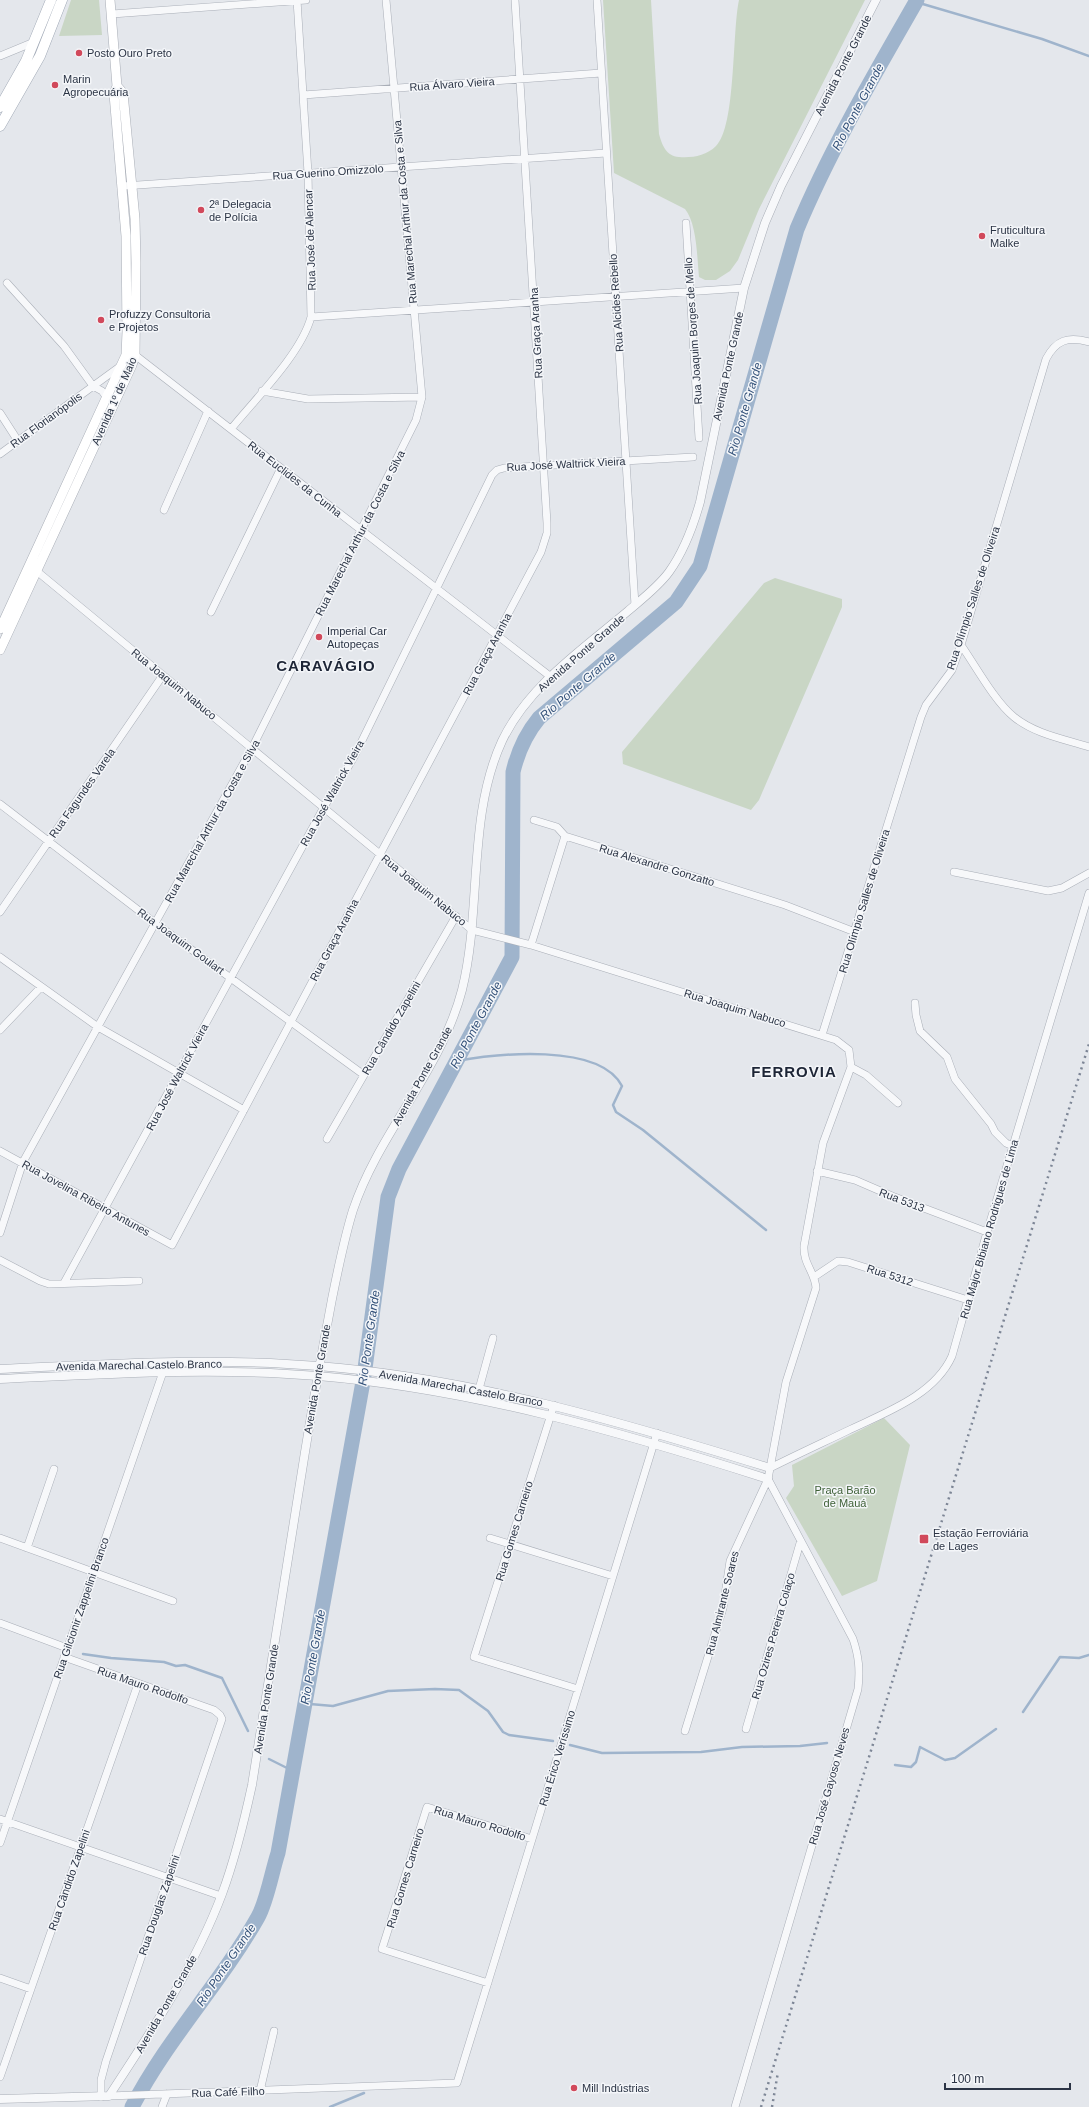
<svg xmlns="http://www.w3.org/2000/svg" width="1089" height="2107" font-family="Helvetica,sans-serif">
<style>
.green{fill:#c9d6c5}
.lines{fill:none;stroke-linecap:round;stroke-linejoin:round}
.stream{stroke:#9fb4cc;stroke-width:2.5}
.river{stroke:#9fb4cc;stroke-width:15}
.minor-casing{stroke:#a9aeb7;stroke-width:8}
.tertiary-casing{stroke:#a9aeb7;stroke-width:9}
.secondary-casing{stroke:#a9aeb7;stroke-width:10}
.primary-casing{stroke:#a3abb8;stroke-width:11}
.minor{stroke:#f7f8fa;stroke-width:7}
.tertiary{stroke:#f7f8fa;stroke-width:8}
.secondary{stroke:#fff;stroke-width:9}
.primary{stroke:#fff;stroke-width:10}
.rail{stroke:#7d8696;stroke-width:2.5;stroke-dasharray:2 4;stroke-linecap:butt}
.poi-dot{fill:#d1495b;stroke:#f4f6f9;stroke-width:1.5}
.labels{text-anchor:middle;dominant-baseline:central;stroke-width:3;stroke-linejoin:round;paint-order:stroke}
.poi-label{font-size:11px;fill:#2b3445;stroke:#f4f6f9;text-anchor:start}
.street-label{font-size:11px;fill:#2b3445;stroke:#f4f6f9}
.park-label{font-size:11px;fill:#3f6138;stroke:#f4f6f9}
.water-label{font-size:12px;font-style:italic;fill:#34527a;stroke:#f4f6f9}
.district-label{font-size:15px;font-weight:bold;letter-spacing:1px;fill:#1d2536;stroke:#f4f6f9}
</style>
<rect width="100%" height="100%" fill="#e4e7ec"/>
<path class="green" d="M 71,0 L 99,0 L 102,35 L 59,36 Z
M 603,0 L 651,0 L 659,134 C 662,145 666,156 679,157 C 692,158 706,156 716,146 C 736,127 732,32 739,0 L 865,0 L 759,209 L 738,260 L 730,271 L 716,280 L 705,280 L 699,277 C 697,257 697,224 685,209 L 614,173 Z
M 775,578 L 842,599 L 842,607 L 759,800 L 751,810 L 623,764 L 622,752 L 764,583 Z
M 884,1418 L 910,1445 L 877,1581 L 842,1596 L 786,1498 L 794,1486 L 792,1465 Z"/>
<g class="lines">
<path class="stream" d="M 916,2 L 1042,39 L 1089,56
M 456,1061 C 496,1054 599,1042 622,1086 L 613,1105 L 616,1112 L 643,1130 L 766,1230
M 83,1654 L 111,1658 L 164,1662 L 176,1666 L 185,1665 L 222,1678 L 248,1731
M 304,1707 L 310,1704 L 333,1706 L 388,1691 L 435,1689 L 459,1690 L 488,1711 L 503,1732 L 509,1735 L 553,1741
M 1023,1712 L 1060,1657 L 1079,1658 L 1089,1655
M 570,1745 L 602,1753 L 701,1752 L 742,1747 L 800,1746 L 827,1743
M 269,1759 L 293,1771
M 895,1765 L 911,1767 L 916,1762 L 920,1747 L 945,1760 L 955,1758 L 996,1729
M 330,2107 L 364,2093"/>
<path class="river" d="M 132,2107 C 167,2039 221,1983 258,1917 C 267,1901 272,1871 278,1853 L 364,1376 L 388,1197 L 399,1169 L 512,957 L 513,772 C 518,751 525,735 539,718 L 676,602 L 700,566 L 797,229 C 830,150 874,75 917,0"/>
<defs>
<path id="minor" d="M 597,0 L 635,605
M 112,14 L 306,0
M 0,56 L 34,42
M 303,95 L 601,73
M 123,186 L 606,153
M 686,223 L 699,438
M 7,283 L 64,346 L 93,386
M 311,317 L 744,288
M 135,355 L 551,677
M 93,386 L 102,391 L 107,398
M 262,391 L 308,399 L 422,397
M 0,413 L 18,441
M 231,429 C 256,398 301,354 311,317 L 308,173 L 297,0
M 0,454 L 122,365
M 164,510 L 208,411
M 33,568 L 472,930 L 531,945 L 836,1040 L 849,1050 L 851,1067 L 866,1075 L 898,1103
M 211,612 L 281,468
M 961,645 C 975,665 995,702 1014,717 C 1035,734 1064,739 1089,747
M 0,804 L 155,923 L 364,1075
M 534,820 L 557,827 L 565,836
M 954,872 L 1048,891 L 1062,888 L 1089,873
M 0,912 L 163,675
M 531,945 L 565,836 L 785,905 L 855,932
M 0,957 L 98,1027 L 244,1110
M 915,1003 L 916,1015 L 920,1031 L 947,1057 L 955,1079 L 991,1124 L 995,1132 L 1006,1143 L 1013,1146
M 0,1030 L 41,987
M 822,1035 L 921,717 L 926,705 L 952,670 L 961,645 L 1046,359 C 1056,340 1068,336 1089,342
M 327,1139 L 456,916
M 0,1151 L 172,1245 L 541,552 L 547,533 L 547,523 L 515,0
M 817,1171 L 855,1180 L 892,1196 L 987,1232
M 0,1233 L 23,1162 L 252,748 L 416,420 L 422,397 L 386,0
M 0,1260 L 40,1281 L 49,1284 L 139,1281
M 814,1277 L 838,1261 L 848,1262 L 968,1300
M 64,1283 L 324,807 L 354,757 L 492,475 L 497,470 L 504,468 L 693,457
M 479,1389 L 493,1338
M 554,1405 L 474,1657 L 578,1689
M 770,1468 C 796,1455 822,1443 847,1431 C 884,1413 934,1396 952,1356 L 987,1232 L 1089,893
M 0,1538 L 173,1601
M 490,1538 L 613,1576
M 27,1548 L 54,1469
M 0,1623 L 67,1648
M 64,1657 L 214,1710 L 220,1715 L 222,1719 L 106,2061 L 101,2080 L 101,2097
M 746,1729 L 800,1543
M 685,1731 L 723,1608 L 730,1561 L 768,1479 L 786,1382 L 816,1288 C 815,1272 803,1264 804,1246 L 823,1143 L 851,1067
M 0,1819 L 221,1896
M 0,1843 L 163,1372
M 0,1978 L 31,1989
M 488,1983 L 382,1949 L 427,1807 L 532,1839
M 0,2077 L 138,1684
M 260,2091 L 274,2031
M 109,2096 L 457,2083 L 657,1433
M 162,2107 L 167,2094
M 735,2107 L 858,1689 C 860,1670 859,1657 853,1639 L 768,1479"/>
<path id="tertiary" d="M 0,1369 C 106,1364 212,1357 318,1366 C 473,1378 622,1422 770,1468
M 0,1379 C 106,1374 212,1367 318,1376 C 472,1389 621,1432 768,1479
M 0,2099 L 109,2096 C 151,2032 195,1966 222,1894 C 235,1859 244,1822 252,1785 C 269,1674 287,1563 305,1452 C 313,1401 322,1350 332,1299 C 338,1269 344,1239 353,1210 C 379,1132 441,1071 462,990 C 482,910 467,817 502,741 C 528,686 583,649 628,611 C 642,599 658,587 669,572 C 684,551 693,527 700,502 L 744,288 L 765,223 L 781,186 L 876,0"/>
<path id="secondary" d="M 0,629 L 126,355 L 127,332 L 126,236 L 114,94 L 117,86 L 110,0
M 0,650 L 132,365 L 135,355 L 136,263 L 135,219 L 123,93 L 117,86"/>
<path id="primary" d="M 0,107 L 26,61 L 51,0
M 0,126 L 40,56 L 62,0"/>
</defs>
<use href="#minor" class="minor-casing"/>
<use href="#tertiary" class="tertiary-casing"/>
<use href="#secondary" class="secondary-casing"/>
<use href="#primary" class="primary-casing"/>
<use href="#minor" class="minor"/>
<use href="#tertiary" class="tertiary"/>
<use href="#secondary" class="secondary"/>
<use href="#primary" class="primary"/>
<path class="rail" d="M 761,2107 L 1089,1044
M 772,2107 L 778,2072"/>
</g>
<g class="poi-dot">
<circle cx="79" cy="53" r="4"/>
<circle cx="55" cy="85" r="4"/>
<circle cx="201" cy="210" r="4"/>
<circle cx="982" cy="236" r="4"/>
<circle cx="101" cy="320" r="4"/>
<circle cx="319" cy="637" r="4"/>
<rect x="919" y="1534" width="10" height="10" rx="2"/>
<circle cx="574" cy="2088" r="4"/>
</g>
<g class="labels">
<g class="poi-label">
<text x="87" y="53">Posto Ouro Preto</text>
<text x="63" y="79">Marin<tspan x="63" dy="13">Agropecuária</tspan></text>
<text x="209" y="204">2ª Delegacia<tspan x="209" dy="13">de Polícia</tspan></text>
<text x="990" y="230">Fruticultura<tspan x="990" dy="13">Malke</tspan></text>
<text x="109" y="314">Profuzzy Consultoria<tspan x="109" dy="13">e Projetos</tspan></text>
<text x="327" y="631">Imperial Car<tspan x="327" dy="13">Autopeças</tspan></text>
<text x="933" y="1533">Estação Ferroviária<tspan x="933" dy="13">de Lages</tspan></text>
<text x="582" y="2088">Mill Indústrias</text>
</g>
<g class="street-label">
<text transform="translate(843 65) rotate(-63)">Avenida Ponte Grande</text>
<text transform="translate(452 84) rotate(-4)">Rua Álvaro Vieira</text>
<text transform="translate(328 172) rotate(-4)">Rua Guerino Omizzolo</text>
<text transform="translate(405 212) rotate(-95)">Rua Marechal Arthur da Costa e Silva</text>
<text transform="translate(310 240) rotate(-92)">Rua José de Alencar</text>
<text transform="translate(616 303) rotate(-94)">Rua Alcides Rebello</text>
<text transform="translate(693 331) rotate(-94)">Rua Joaquim Borges de Mello</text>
<text transform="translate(536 333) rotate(-93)">Rua Graça Aranha</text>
<text transform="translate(728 366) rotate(-78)">Avenida Ponte Grande</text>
<text transform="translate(114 401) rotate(-66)">Avenida 1º de Maio</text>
<text transform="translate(46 420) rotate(-36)">Rua Florianópolis</text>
<text transform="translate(566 464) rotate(-3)">Rua José Waltrick Vieira</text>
<text transform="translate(295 479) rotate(38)">Rua Euclides da Cunha</text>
<text transform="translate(360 533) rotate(-63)">Rua Marechal Arthur da Costa e Silva</text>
<text transform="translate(973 598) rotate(-72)">Rua Olímpio Salles de Oliveira</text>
<text transform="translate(581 653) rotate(-41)">Avenida Ponte Grande</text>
<text transform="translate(487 654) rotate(-62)">Rua Graça Aranha</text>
<text transform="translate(174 684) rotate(39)">Rua Joaquim Nabuco</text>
<text transform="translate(82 793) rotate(-55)">Rua Fagundes Varela</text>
<text transform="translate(332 793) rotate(-61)">Rua José Waltrick Vieira</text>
<text transform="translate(212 821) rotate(-61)">Rua Marechal Arthur da Costa e Silva</text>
<text transform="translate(657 865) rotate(17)">Rua Alexandre Gonzatto</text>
<text transform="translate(424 890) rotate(39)">Rua Joaquim Nabuco</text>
<text transform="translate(864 901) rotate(-73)">Rua Olímpio Salles de Oliveira</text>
<text transform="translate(334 940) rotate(-62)">Rua Graça Aranha</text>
<text transform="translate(181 941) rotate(36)">Rua Joaquim Goulart</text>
<text transform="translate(735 1008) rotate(17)">Rua Joaquim Nabuco</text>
<text transform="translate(391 1028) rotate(-60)">Rua Cândido Zapelini</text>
<text transform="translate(422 1076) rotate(-61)">Avenida Ponte Grande</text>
<text transform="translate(177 1077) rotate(-62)">Rua José Waltrick Vieira</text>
<text transform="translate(86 1198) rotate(29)">Rua Jovelina Ribeiro Antunes</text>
<text transform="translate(902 1200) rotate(21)">Rua 5313</text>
<text transform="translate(989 1229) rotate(-74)">Rua Major Bibiano Rodrigues de Lima</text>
<text transform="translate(890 1275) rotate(18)">Rua 5312</text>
<text transform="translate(139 1365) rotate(-1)">Avenida Marechal Castelo Branco</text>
<text transform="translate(317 1379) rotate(-80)">Avenida Ponte Grande</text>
<text transform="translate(461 1388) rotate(10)">Avenida Marechal Castelo Branco</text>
<text transform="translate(514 1531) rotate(-73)">Rua Gomes Carneiro</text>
<text transform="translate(722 1603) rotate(-76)">Rua Almirante Soares</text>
<text transform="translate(81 1608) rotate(-71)">Rua Gilcionir Zappelini Branco</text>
<text transform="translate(773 1636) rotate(-74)">Rua Ozires Pereira Colaço</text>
<text transform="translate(143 1685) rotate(19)">Rua Mauro Rodolfo</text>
<text transform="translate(266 1699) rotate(-81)">Avenida Ponte Grande</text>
<text transform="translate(557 1758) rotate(-73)">Rua Érico Veríssimo</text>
<text transform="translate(829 1786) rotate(-74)">Rua José Gayoso Neves</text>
<text transform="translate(480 1823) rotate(17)">Rua Mauro Rodolfo</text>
<text transform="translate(405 1878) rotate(-73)">Rua Gomes Carneiro</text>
<text transform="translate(69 1880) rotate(-71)">Rua Cândido Zapelini</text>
<text transform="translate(159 1905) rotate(-71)">Rua Douglas Zapelini</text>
<text transform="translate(166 2004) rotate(-60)">Avenida Ponte Grande</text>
<text transform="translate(228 2092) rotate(-2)">Rua Café Filho</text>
</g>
<g class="park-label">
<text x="845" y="1490">Praça Barão<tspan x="845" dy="13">de Mauá</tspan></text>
</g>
<g class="water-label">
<text transform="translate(858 107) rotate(-62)">Rio Ponte Grande</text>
<text transform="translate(745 409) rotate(-74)">Rio Ponte Grande</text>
<text transform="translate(578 686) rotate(-41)">Rio Ponte Grande</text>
<text transform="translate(476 1025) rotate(-62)">Rio Ponte Grande</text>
<text transform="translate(369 1338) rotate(-82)">Rio Ponte Grande</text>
<text transform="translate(313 1657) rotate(-80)">Rio Ponte Grande</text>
<text transform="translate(226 1965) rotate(-56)">Rio Ponte Grande</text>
</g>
<g class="district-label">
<text x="326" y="665">CARAVÁGIO</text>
<text x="794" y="1071">FERROVIA</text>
</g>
</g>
<path d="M945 2083v6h125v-6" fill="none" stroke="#2b3445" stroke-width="2"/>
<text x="951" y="2083" font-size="12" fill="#2b3445" stroke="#f4f6f9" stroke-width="3" paint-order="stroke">100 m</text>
</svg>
